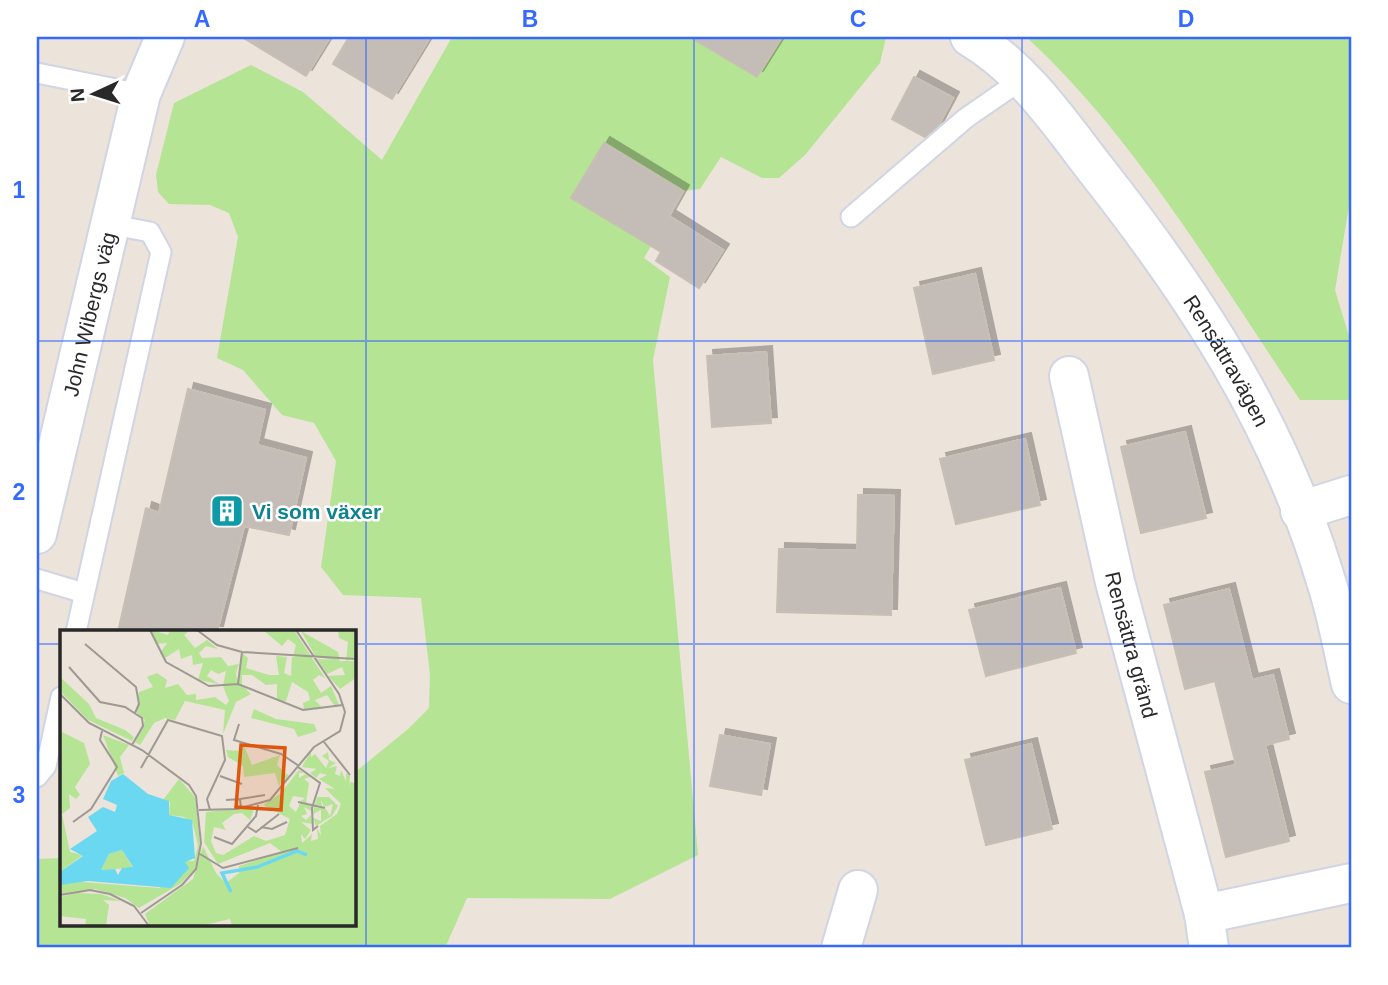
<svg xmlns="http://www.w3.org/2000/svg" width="1388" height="985" font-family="Helvetica,sans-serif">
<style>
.green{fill:#b6e495}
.building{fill:#c4bdb7;stroke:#c7bfb4;stroke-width:2;filter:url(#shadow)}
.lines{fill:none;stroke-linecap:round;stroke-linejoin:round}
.lane-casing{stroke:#d0d5e3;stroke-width:23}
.street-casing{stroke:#d0d5e3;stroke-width:42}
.lane{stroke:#fff;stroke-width:19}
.street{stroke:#fff;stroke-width:38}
.grid{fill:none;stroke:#366afe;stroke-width:2;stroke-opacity:0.55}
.labels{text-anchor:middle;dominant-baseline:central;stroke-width:5;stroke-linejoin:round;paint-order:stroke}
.street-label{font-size:21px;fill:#292929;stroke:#fff}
.culture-label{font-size:21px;font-weight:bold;fill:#0d838f;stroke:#fff;text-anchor:start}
.inset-river{fill:none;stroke:#6ad8f1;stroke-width:3.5}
.inset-road{fill:none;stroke:#9e9993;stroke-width:2}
.view{fill:#de570d;fill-opacity:0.15;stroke:#de570d;stroke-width:3.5}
.inset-edge{fill:none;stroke:#292929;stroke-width:3.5}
.neatline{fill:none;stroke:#366afe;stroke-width:2.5}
.grid-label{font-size:23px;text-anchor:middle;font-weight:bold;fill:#366afe}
</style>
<defs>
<filter id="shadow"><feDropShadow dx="6" dy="-6" stdDeviation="0" flood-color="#0004"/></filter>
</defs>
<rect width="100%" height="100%" fill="#ece3da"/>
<path class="green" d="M 452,37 L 690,37 L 757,77 L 782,37 L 886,37 L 880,63 L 805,155 L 779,178 L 762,178 L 721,157 L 700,189 L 683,191 L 604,143 L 571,197 L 651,246 L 644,258 L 670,277 L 653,360 L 698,855 L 610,899 L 467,898 L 445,948 L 37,948 L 37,859 L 61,858 L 61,924 L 354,924 L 354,773 L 407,730 L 429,708 L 430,675 L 421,598 L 343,595 L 321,567 L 336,461 L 314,423 L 282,415 L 243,370 L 217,358 L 238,237 L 229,213 L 210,205 L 169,204 L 158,192 L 156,175 L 174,103 L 251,65 L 303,92 L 382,160 Z
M 1026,37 L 1351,37 L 1351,194 L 1335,290 L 1351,343 L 1351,400 L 1300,400 C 1218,279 1134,135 1026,37 Z"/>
<path class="building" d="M 242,37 L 330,37 L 306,76 Z
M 349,37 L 430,37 L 392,99 L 333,64 Z
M 690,37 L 782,37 L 757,77 Z
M 914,77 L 953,98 L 938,126 L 925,137 L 892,119 Z
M 604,143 L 683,191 L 669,216 L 723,250 L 699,288 L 656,261 L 661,252 L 571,198 Z
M 975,274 L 994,360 L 933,374 L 914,288 Z
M 766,352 L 771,423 L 712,427 L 707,356 Z
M 188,389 L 265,410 L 257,445 L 306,458 L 289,535 L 244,526 L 217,632 L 118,632 L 146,508 L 159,513 Z
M 1185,432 L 1206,518 L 1141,533 L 1121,447 Z
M 1025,439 L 1040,505 L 956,524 L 940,459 Z
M 858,495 L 894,496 L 891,615 L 777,612 L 779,549 L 857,551 Z
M 1060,588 L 1076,653 L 986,676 L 969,610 Z
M 1229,589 L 1252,680 L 1273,675 L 1289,739 L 1265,745 L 1289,841 L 1226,857 L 1205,772 L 1236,765 L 1215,681 L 1185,689 L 1164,605 Z
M 720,735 L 770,744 L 761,795 L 710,786 Z
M 1031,744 L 1052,829 L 986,845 L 965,760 Z"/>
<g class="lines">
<defs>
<path id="lane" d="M 37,73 L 141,94
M 851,217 L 966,118 L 1024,78
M 37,579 L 84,593
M 76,632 L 161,252 L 150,232 L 108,224
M 37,777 L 46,766 L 61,697"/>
<g id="street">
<path id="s1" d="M 970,37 C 1024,69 1059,122 1097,171 C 1197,298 1279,424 1326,581 C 1337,614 1343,650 1351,684"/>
<path id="s2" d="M 1069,376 L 1115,582 L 1204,914"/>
<path d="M 1300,511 L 1351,495"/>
<path id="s3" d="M 37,534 L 141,94 L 165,37"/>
<path d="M 841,948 L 858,890"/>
<path d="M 1209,948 L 1204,914 L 1351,883"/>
</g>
</defs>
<use href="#lane" class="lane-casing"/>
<use href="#street" class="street-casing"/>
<use href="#lane" class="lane"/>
<use href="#street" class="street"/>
</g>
<path class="grid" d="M 366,37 L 366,948M 694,37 L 694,948M 1022,37 L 1022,948M 37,341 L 1351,341M 37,644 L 61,644M 354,644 L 1351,644"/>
<defs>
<symbol id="building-square" viewBox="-11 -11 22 22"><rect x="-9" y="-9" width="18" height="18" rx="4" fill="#0f9aa8" stroke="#fff"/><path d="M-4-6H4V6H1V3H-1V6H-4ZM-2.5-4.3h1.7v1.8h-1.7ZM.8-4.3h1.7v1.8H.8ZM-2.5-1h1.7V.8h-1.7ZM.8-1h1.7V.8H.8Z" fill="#fff"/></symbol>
</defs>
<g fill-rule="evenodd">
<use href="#building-square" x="208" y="492" width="38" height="38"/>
</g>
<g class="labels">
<g class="street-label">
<text stroke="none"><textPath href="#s3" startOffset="226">John Wibergs väg</textPath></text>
<text stroke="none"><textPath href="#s1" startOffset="416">Rensättravägen</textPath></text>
<text stroke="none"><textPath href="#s2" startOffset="276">Rensättra gränd</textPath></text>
</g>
<g class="culture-label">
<text x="252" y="511">Vi som växer</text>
</g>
</g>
<g transform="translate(60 630)">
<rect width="296" height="296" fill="#ece3da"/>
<path d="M 91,0 L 108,5 L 110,0 L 130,0 L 124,5 L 135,18 L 147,10 L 158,19 L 146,16 L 139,23 L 142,28 L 161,27 L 168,36 L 179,34 L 176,43 L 177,51 L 182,23 L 188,28 L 186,38 L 209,45 L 219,45 L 216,26 L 227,27 L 224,43 L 231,46 L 232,27 L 241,27 L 233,26 L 236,15 L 228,9 L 222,16 L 203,0 L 234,0 L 265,48 L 259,45 L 253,50 L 261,63 L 271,56 L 279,75 L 274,75 L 267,65 L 255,70 L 263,79 L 244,79 L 243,73 L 250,70 L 248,62 L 232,52 L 226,71 L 217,71 L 217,54 L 206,55 L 192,45 L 182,45 L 182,55 L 191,64 L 176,72 L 163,104 L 165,80 L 125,71 L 115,90 L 105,88 L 94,93 L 80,115 L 75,112 L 85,90 L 77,83 L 79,62 L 93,57 L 87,47 L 97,43 L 107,50 L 105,58 L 118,54 L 127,65 L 136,64 L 136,70 L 155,67 L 166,75 L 169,71 L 163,56 L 166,41 L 158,44 L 151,40 L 147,46 L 159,54 L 138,50 L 143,33 L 133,35 L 132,25 L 121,29 L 119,19 L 105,28 L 100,23 L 107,13 L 96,14 ZM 278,0 L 296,0 L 296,27 L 286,31 L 288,12 L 279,8 ZM 241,1 L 278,22 L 280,31 L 256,27 ZM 257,29 L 296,31 L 296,48 L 280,59 L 268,46 L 285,45 L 282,37 L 267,44 ZM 0,47 L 29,74 L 36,88 L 65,100 L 74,107 L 72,111 L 28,90 L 0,61 ZM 194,79 L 216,89 L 254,94 L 257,101 L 238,107 L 234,99 L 191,88 ZM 0,101 L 24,113 L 30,134 L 15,157 L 20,165 L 16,169 L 9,164 L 10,178 L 2,184 L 10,222 L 23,225 L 0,242 ZM 43,105 L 69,115 L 60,127 L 64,143 L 58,146 ZM 183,113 L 192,135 L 220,125 L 217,135 L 229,146 L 225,152 L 222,148 L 219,157 L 215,143 L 184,147 L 183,136 L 168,127 L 166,120 L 180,121 ZM 251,121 L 251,127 L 255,124 L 266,138 L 269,131 L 262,126 L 268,122 L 269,130 L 276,133 L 268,138 L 277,136 L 275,144 L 280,146 L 281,140 L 286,151 L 286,143 L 290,146 L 289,159 L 290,152 L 296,153 L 296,296 L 172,296 L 170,289 L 140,296 L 90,296 L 85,284 L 133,249 L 143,216 L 156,243 L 166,253 L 179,243 L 179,236 L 222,222 L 210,213 L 158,234 L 144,212 L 146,182 L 195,177 L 190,190 L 182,183 L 174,184 L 162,193 L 166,200 L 154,197 L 151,211 L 156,223 L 163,225 L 194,206 L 206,211 L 225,205 L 230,189 L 203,175 L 221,163 L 239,140 L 244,143 L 239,143 L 239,148 L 246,144 L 250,147 L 244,149 L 249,153 L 246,173 L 240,172 L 245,168 L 233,166 L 229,176 L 236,182 L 240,173 L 251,176 L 251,181 L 244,177 L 247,184 L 241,186 L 246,190 L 251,185 L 252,194 L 241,192 L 251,200 L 245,209 L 241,204 L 242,213 L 252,204 L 251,211 L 258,209 L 257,198 L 261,206 L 260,196 L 277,184 L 281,174 L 265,158 L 275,159 L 259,149 L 267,145 L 260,143 L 256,148 L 250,143 L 257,139 L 242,137 ZM 119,149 L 135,167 L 140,212 L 135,239 L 120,254 L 79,278 L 65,268 L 35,259 L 0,264 L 0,255 L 9,251 L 99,258 L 124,244 L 125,231 L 134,231 L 138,216 L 133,194 L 124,187 L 109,185 L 110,172 L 103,170 ZM 257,167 L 269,167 L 278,176 L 272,186 L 256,196 L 253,188 L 261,191 L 261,180 L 253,184 L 254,177 L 266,179 L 270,186 L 273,174 L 264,177 L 261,170 L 262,176 L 255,175 ZM 62,220 L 73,238 L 41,240 L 49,224 ZM 17,263 L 41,264 L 61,271 L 43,270 L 49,275 L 46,296 L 25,296 L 26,289 L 0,286 L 0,267 Z" fill="#b6e495"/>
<path d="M 63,144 L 88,164 L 109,171 L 109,185 L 132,190 L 135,228 L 125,232 L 129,238 L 111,258 L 28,251 L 0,255 L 0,242 L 23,226 L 10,219 L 37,201 L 28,187 L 43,177 L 55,182 L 57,175 L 43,169 L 51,151 ZM 62,220 L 73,237 L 62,238 L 58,245 L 55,239 L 41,240 L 49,224 Z" fill="#6ad8f1" fill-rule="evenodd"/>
<path class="inset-river" d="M 171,262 L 162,243 L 197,237 L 237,221 L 247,225"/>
<path class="inset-road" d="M 90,0 L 106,32 L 149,56 L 178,54 L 243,80 L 283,75M 137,0 L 157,15 L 182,22 L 296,29M 25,14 L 76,57 L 79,74 L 75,83M 9,37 L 40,72 L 65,77 L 82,88 L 83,96 L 72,115M 178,54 L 182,22M 0,64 L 29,93 L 82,120 L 129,155 L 136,166 L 141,213 L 136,239 L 122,255 L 81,283M 179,94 L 174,110 L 221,124 L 239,136M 264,112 L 290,145M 238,137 L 260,153 L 252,178 L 253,200 L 258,196M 81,138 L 108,90 L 162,106 L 165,130 L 147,169 L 150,180M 160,146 L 182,154M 180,169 L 205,165M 166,170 L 180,169 L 181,178M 238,172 L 265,178M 139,180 L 177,179 L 210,170 L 254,117 L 280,101 L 285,82 L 279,64 L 236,0M 13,192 L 31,179 L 57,137 L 40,110 L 42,101M 188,197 L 196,202 L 219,184M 201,197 L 212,199 L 227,192M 154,207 L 172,214 L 196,186 L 198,175M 140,224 L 163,238 L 238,218M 0,265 L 30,260 L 50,264 L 74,276 L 89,296"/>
<path class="view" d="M 181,115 L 225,118 L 221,180 L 176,177 Z"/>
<rect width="296" height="296" class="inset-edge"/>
</g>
<rect width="1388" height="985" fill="none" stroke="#ffffff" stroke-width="77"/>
<g transform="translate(94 94) rotate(266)" stroke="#ffffff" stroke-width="5" paint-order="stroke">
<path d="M0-5L12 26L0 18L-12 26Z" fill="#292929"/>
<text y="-10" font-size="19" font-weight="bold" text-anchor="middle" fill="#292929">N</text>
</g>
<rect x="38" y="38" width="1312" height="908" class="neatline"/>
<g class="grid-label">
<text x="202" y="27">A</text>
<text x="530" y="27">B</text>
<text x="858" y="27">C</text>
<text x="1186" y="27">D</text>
<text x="19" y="198">1</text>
<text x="19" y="500">2</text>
<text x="19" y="803">3</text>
</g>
</svg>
